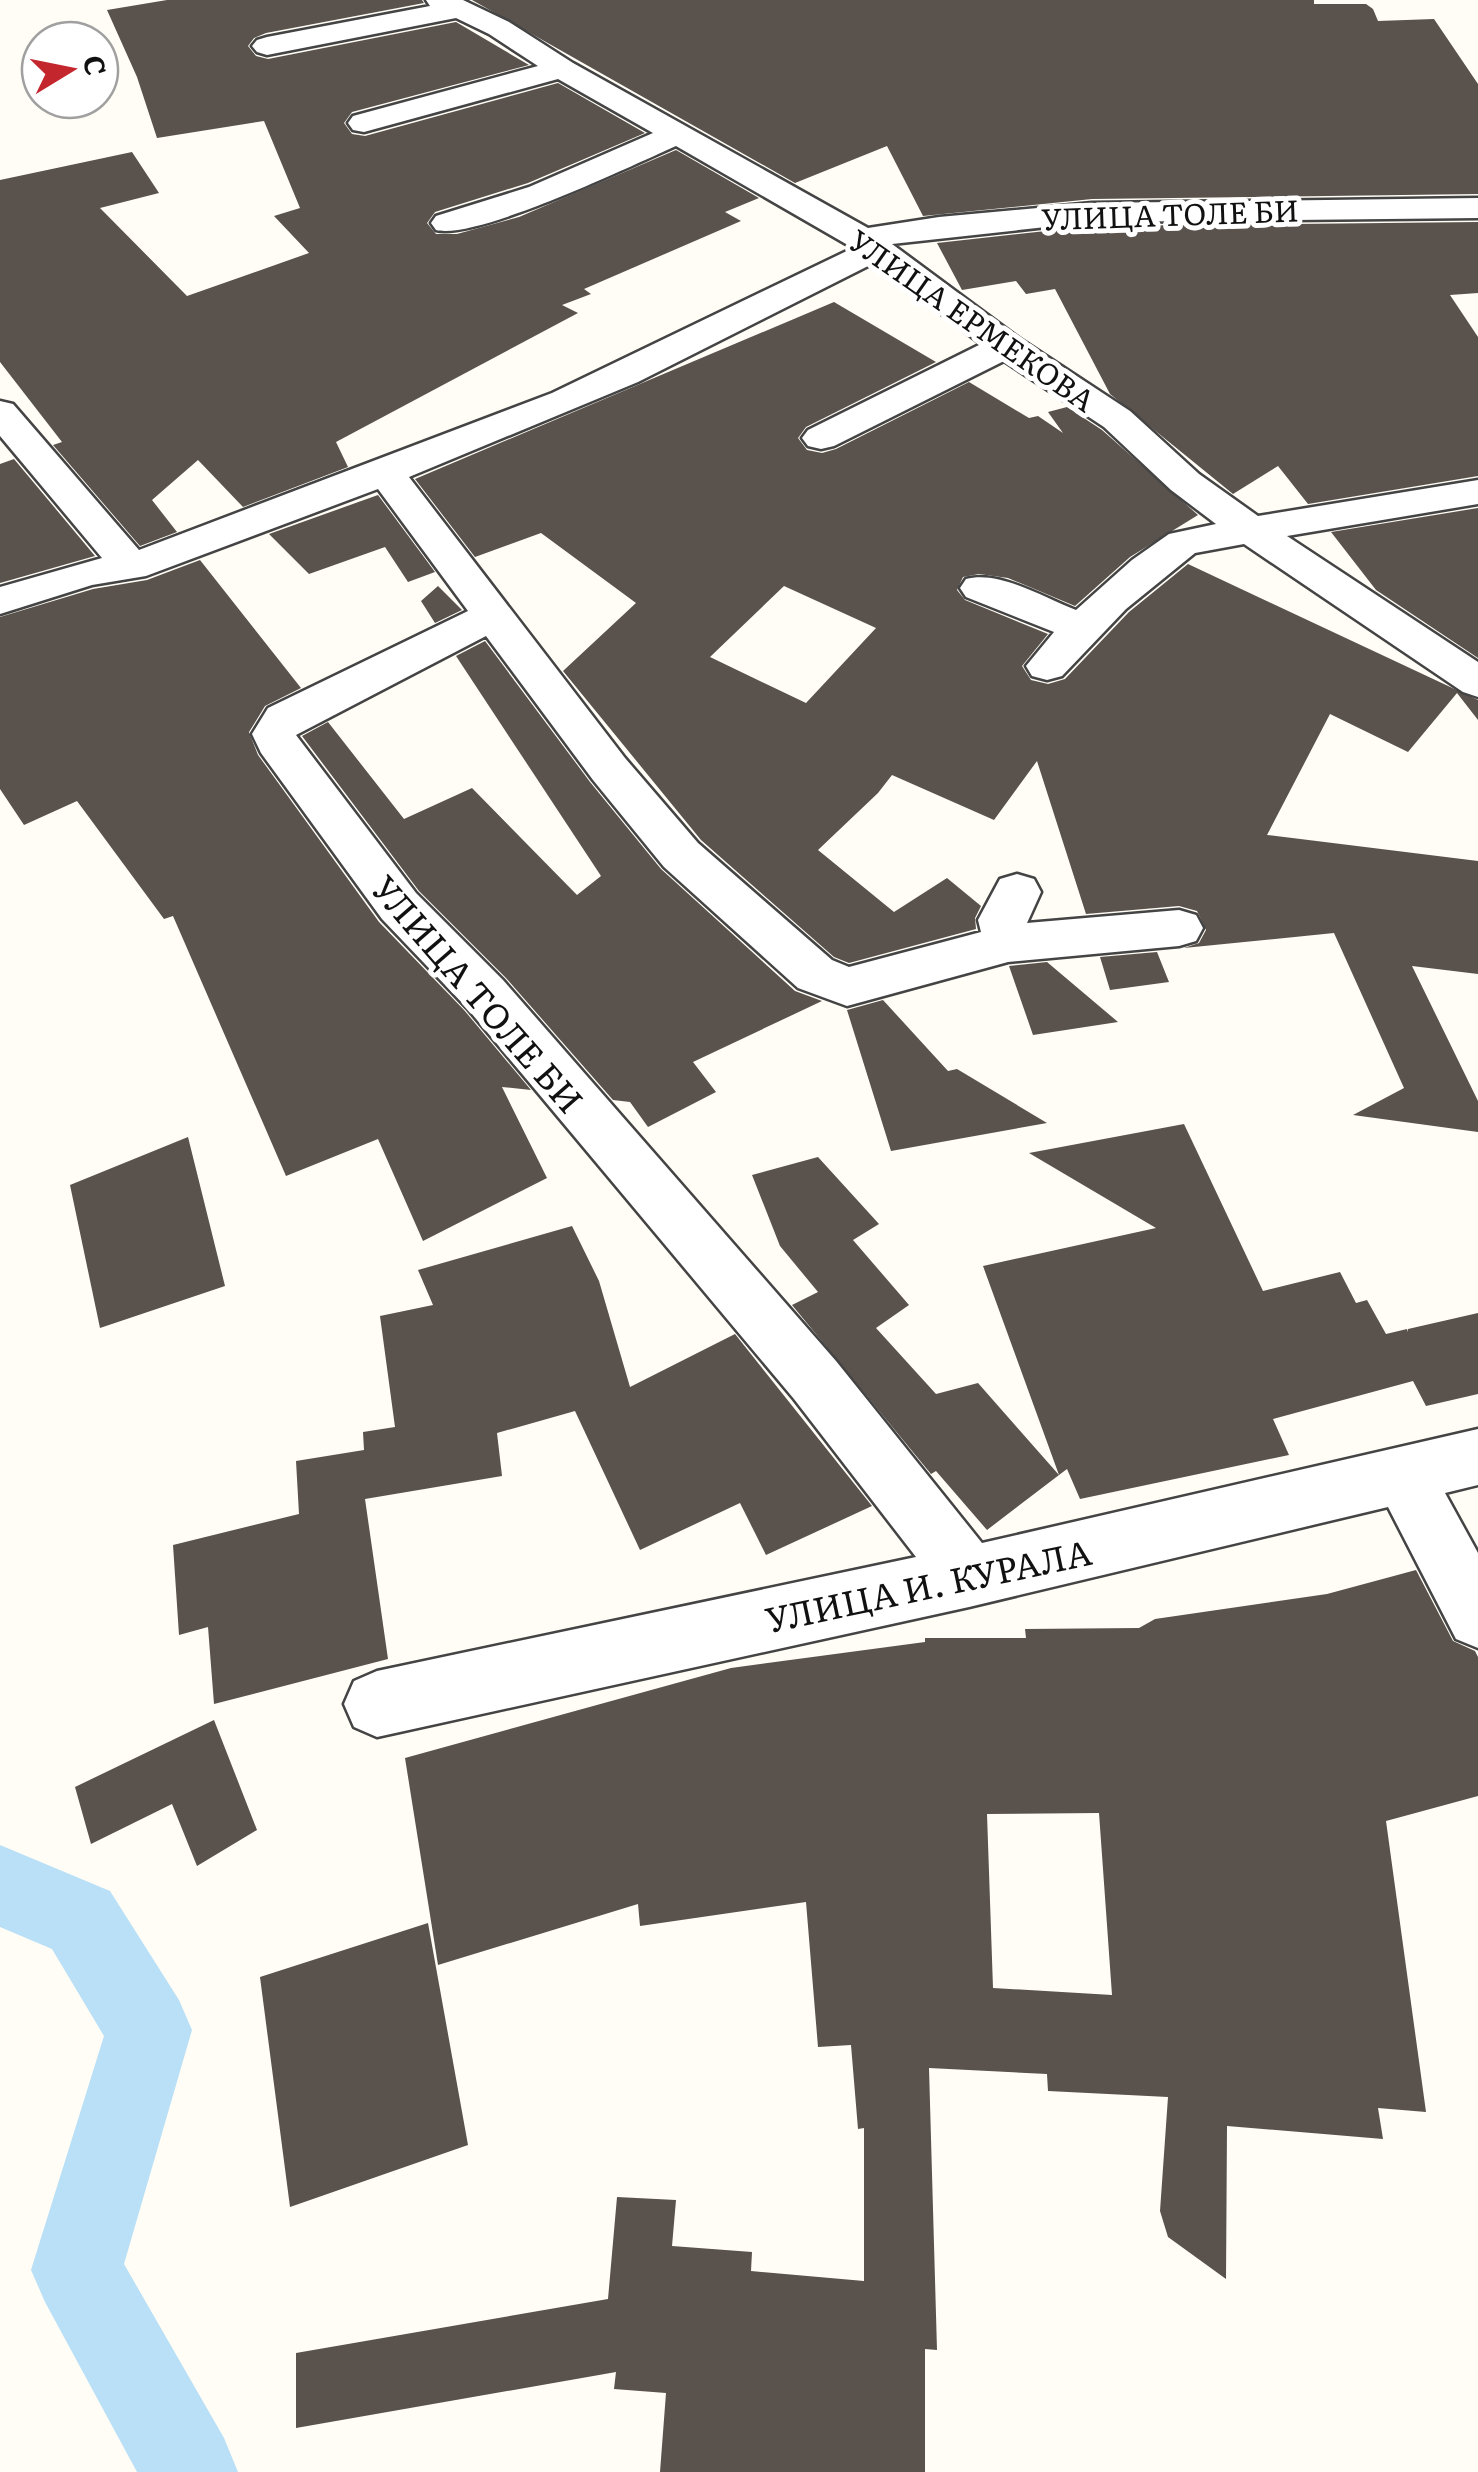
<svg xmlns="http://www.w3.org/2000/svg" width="1478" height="2472" font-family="Literata,serif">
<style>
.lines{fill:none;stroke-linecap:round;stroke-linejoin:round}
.canal{fill:#b9e0f7;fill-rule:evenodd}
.building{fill:#5a524d;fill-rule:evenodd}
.street-casing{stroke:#444;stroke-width:5}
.street{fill:#fff;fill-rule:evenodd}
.labels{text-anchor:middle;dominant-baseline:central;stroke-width:10;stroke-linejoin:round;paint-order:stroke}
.far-street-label{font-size:30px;fill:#111;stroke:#fff}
.street-label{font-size:35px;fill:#111;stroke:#fff}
</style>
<rect width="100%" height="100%" fill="#fffdf5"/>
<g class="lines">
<path class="canal" d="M 0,1845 L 110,1891 L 179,2000 L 192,2030 L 124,2264 L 224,2438 L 238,2472 L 137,2472 L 45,2302 L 31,2270 L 104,2036 L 52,1949 L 0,1927 Z"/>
</g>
<path class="building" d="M 167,0 L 422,0 L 424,3 L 266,33 L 254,38 L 248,46 L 256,56 L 268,59 L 456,22 L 529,65 L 352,112 L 344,123 L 352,134 L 365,136 L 558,83 L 645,133 L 528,183 L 435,212 L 427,223 L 436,234 L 457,234 L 519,217 L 676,150 L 759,198 L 725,212 L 741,221 L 584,289 L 591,294 L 562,305 L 578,313 L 336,442 L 348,467 L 243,507 L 198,460 L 152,500 L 177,532 L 140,546 L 53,445 L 62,442 L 0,362 L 0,180 L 132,152 L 159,193 L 100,208 L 187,296 L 309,253 L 274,216 L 300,208 L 264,121 L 157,138 L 137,77 L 107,10 Z
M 472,0 L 1314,0 L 1314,4 L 1366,4 L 1373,9 L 1378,21 L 1434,19 L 1478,84 L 1478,194 L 1092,199 L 923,216 L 887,146 L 795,183 Z
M 1478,222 L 1478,293 L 1450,295 L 1478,337 L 1478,476 L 1308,504 L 1278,466 L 1233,494 L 1110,394 L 1055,289 L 1026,294 L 1016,281 L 962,290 L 937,243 L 1092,226 Z
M 834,302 L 936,362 L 806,427 L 798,438 L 807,450 L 822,453 L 836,449 L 969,382 L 1029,418 L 1038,416 L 1063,433 L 1048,412 L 1067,407 L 1102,430 L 1198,515 L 1130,557 L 1075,606 L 1008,578 L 979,574 L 963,577 L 957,590 L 965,600 L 1048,634 L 1022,666 L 1031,680 L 1048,684 L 1065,679 L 1129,612 L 1188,564 L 1478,700 L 1478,720 L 1457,693 L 1408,752 L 1330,714 L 1267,835 L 1478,861 L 1478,974 L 1412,966 L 1478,1101 L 1478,1132 L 1353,1115 L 1404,1088 L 1334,933 L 1184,948 L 1199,943 L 1206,930 L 1197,911 L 1179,906 L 1086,914 L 1037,761 L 994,820 L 892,775 L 878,793 L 818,850 L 894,912 L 947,878 L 981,906 L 975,918 L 976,929 L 849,963 L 834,957 L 701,840 L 563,671 L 636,603 L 541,533 L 475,557 L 415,479 ZM 784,586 L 876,628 L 806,703 L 710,657 Z
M 14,459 L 95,556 L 0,583 L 0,464 Z
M 378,495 L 435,572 L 408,582 L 385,547 L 309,574 L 269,534 Z
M 1478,508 L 1478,658 L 1376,590 L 1331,532 Z
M 200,560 L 301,688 L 265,706 L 249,732 L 258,755 L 379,922 L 464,1010 L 531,1090 L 502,1087 L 547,1178 L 423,1241 L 378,1139 L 286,1176 L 173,916 L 164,919 L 77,801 L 24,825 L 0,789 L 0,617 L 93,589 L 147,580 Z
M 438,586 L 462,610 L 435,623 L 421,601 Z
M 485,641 L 590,782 L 661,869 L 795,991 L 822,1001 L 693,1062 L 716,1092 L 648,1127 L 630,1102 L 613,1100 L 506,978 L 419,891 L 302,736 L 328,722 L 404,819 L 472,788 L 577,895 L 601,876 L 456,656 Z
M 1157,952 L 1169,982 L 1110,990 L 1100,957 Z
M 1047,962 L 1118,1022 L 1033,1035 L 1009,966 Z
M 883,1000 L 948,1071 L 957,1069 L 1047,1123 L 891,1151 L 847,1010 Z
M 1184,1124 L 1263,1291 L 1340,1272 L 1356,1303 L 1367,1300 L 1386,1334 L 1407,1329 L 1408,1332 L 1408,1329 L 1478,1313 L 1478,1394 L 1426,1406 L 1413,1381 L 1273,1419 L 1289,1455 L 1080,1499 L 1067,1469 L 1059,1475 L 983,1266 L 1156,1228 L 1029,1153 Z
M 188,1137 L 225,1286 L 100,1328 L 70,1185 Z
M 818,1157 L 879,1224 L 853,1240 L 909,1305 L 876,1328 L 936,1394 L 978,1383 L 1059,1475 L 987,1530 L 936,1471 L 931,1474 L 792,1305 L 818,1292 L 780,1246 L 752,1175 Z
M 572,1226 L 599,1281 L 630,1387 L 735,1334 L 872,1506 L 766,1555 L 740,1503 L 640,1550 L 575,1411 L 497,1433 L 502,1476 L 365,1499 L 388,1659 L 214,1704 L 208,1627 L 179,1635 L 173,1545 L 299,1514 L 296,1461 L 364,1450 L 363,1432 L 395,1427 L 380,1316 L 433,1305 L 418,1270 Z
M 1416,1570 L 1453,1641 L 1475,1651 L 1478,1657 L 1478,1796 L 1386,1821 L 1426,2112 L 1378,2108 L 1383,2139 L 1227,2126 L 1226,2279 L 1168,2237 L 1160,2211 L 1168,2097 L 1048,2091 L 1047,2074 L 929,2068 L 937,2350 L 925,2349 L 925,2472 L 660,2472 L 666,2393 L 614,2389 L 616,2372 L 296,2428 L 296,2353 L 608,2299 L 617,2197 L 676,2200 L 672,2246 L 752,2252 L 751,2271 L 864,2281 L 864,2128 L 858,2129 L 851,2045 L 818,2047 L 806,1902 L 640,1926 L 638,1904 L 438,1965 L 405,1758 L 731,1668 L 925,1642 L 925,1638 L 1026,1638 L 1025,1629 L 1139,1628 L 1155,1619 L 1327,1594 ZM 1099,1813 L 1112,1995 L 993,1988 L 987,1814 Z
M 214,1720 L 257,1830 L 197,1866 L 172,1804 L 91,1844 L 75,1787 Z
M 428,1923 L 468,2145 L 290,2207 L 260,1977 Z"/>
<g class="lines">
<defs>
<path id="street" d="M 426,0 L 463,0 L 509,22 L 573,63 L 868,228 L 939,217 L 1092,203 L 1478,198 L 1478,218 L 1092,222 L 892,244 L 1019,338 L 1130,411 L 1199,474 L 1258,516 L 1478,480 L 1478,504 L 1287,536 L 1478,662 L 1478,697 L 1463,692 L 1244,544 L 1195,553 L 1126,609 L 1062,676 L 1047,680 L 1032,676 L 1026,666 L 1054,632 L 966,597 L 960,588 L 966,579 C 1000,570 1044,598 1076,610 L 1132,560 L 1169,534 L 1216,524 L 1171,490 L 1104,427 L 1004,361 L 834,446 L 821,449 L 808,446 L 802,438 L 808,430 L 981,344 L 874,263 L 638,382 L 409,477 L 625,758 L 698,843 L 832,960 L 849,967 L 981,932 L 978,920 L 1000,879 L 1017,874 L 1034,879 L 1041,892 L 1027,923 L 1179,910 L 1196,915 L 1203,928 L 1196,941 L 1179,946 L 1008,962 L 847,1006 L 798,988 L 664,867 L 593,780 L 486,636 L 296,735 L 416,893 L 503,980 L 836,1361 L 982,1543 L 1478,1429 L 1478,1485 L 1445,1493 L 1478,1553 L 1478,1648 L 1456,1639 L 1388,1507 L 969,1607 L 377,1737 L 354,1727 L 344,1704 L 354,1681 L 377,1671 L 916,1557 L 794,1399 L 467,1008 L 382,919 L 261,753 L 252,734 L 268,708 L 468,611 L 378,489 L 146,576 L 92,585 L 0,614 L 0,587 L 102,558 L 0,436 L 0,401 L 13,404 L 139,550 L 552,393 L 853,248 L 676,146 C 631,166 477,240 436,230 L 431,223 L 436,216 L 529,187 L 653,133 L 558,79 L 364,132 L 353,130 L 348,123 L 353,116 L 538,66 L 489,34 L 456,18 L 267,55 L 257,52 L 252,46 L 257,40 L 267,37 L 430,6 Z"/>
</defs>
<use href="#street" class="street-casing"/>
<use href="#street" class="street"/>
</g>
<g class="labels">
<g class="far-street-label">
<text transform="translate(1170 213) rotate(-2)">УЛИЦА ТОЛЕ БИ</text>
<text transform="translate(973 319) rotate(35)">УЛИЦА ЕРМЕКОВА</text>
</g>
<g class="street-label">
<text transform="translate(479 993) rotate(49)">УЛИЦА ТОЛЕ БИ</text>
<text transform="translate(928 1584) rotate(-12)">УЛИЦА И. КУРАЛА</text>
</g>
</g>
<g transform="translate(70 70) rotate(80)"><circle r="48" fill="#ffffff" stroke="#a0a0a0" stroke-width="2.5"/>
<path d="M0-8L18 38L0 25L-18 38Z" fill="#c4262e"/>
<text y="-15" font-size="28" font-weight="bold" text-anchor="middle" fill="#111111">С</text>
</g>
</svg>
